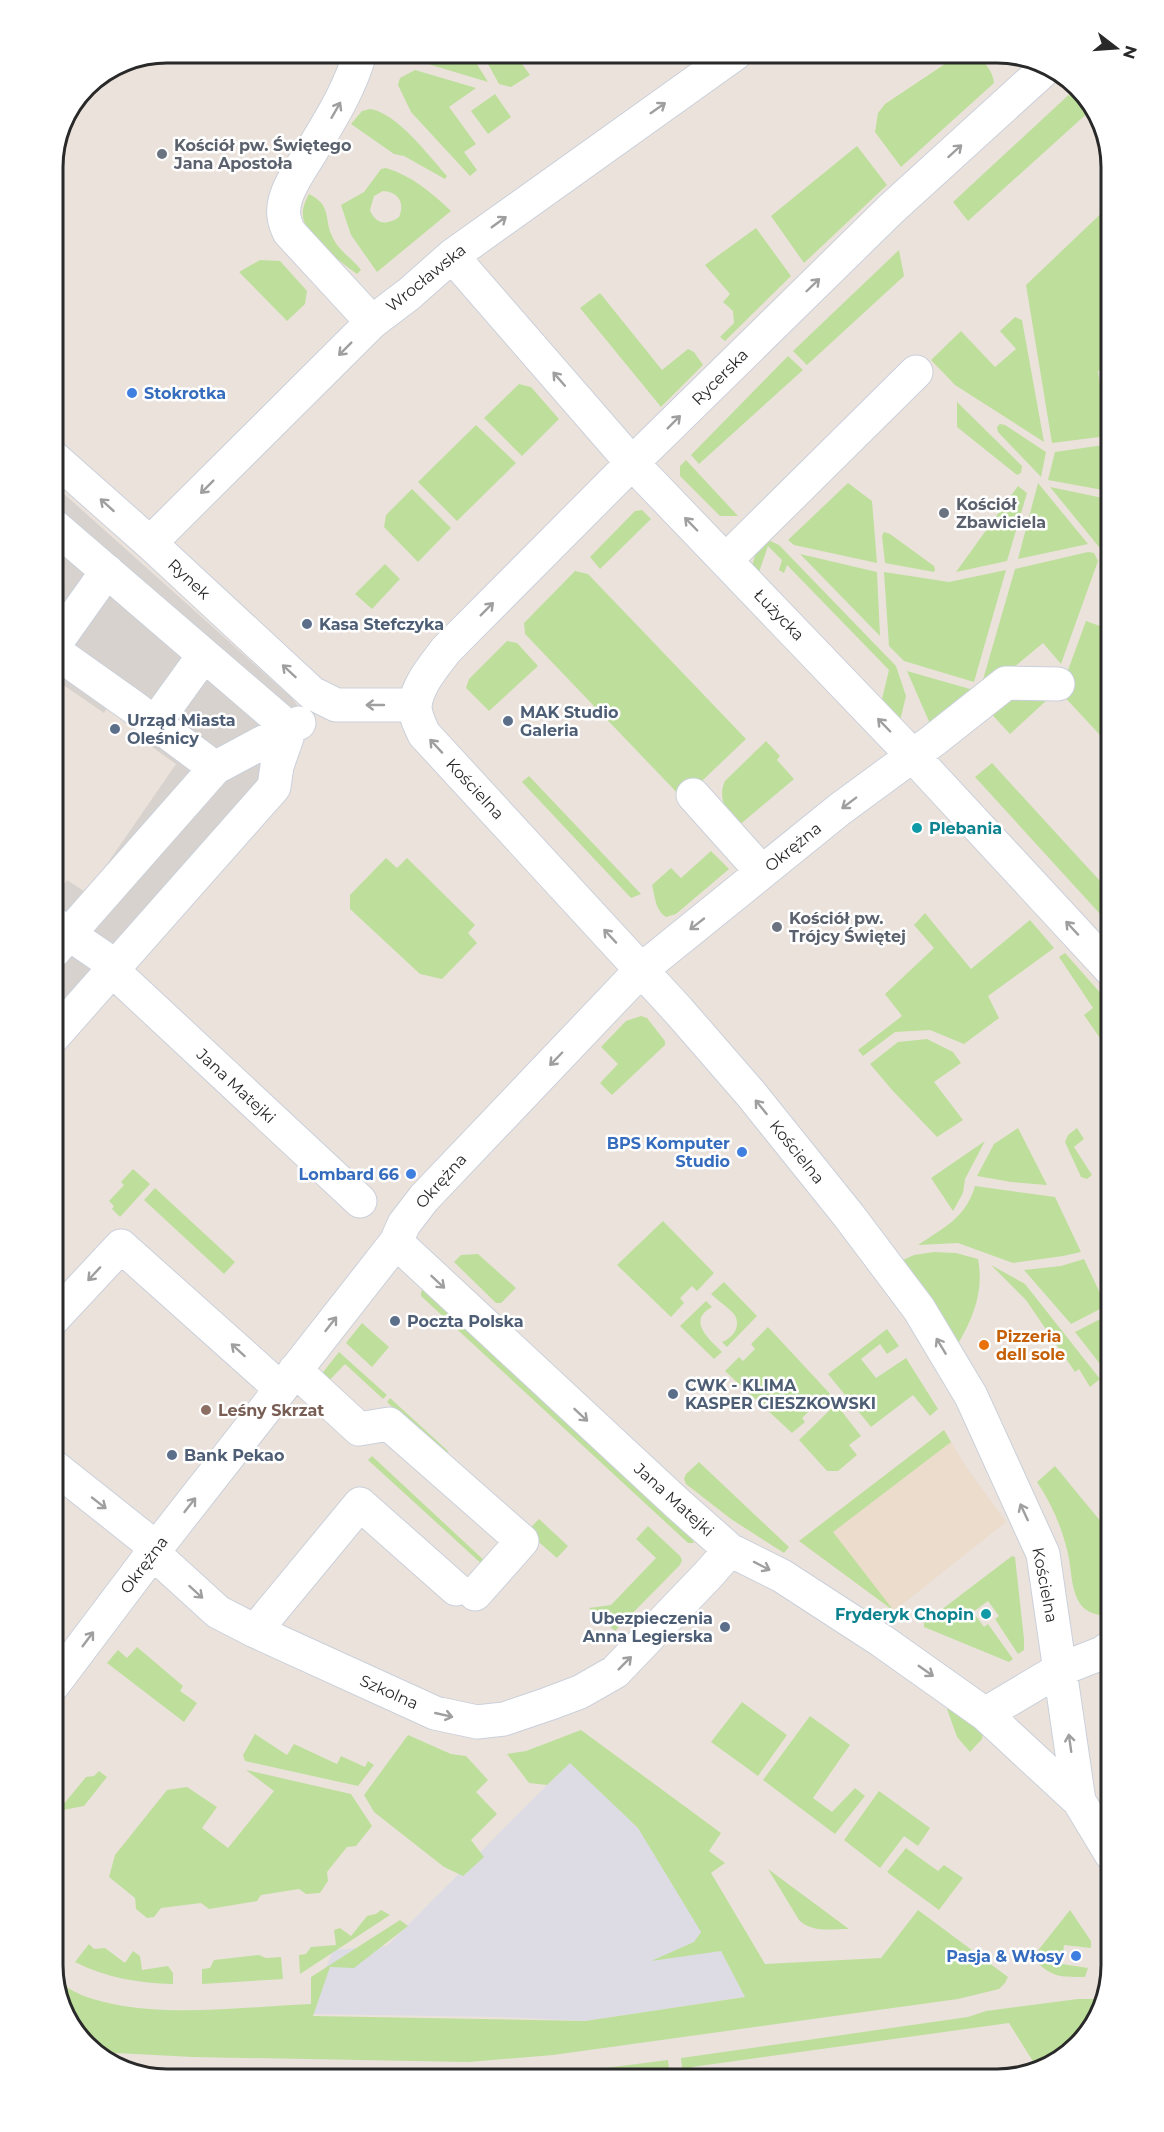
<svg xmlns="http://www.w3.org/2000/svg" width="1164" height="2132" font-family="Montserrat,sans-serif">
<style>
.industrial{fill:#dddce4}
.education{fill:#ecdccc}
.green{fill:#bedf9b;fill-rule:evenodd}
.plaza{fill:#d7d2ce}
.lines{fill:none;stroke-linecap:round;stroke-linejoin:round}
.minor-casing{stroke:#cad0da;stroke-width:35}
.minor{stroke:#fff;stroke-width:33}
.oneway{stroke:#9f9f9f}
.worship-dot{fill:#6b7280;stroke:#fff;stroke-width:2}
.shop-dot{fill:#3f7fe0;stroke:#fff;stroke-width:2}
.service-dot{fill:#5c6f8a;stroke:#fff;stroke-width:2}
.culture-dot{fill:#0f9aa8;stroke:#fff;stroke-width:2}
.food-dot{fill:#e8710a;stroke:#fff;stroke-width:2}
.education-dot{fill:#8d6e63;stroke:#fff;stroke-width:2}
.labels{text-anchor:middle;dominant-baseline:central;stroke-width:5;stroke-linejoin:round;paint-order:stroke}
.worship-label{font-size:16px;font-weight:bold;fill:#5b616d;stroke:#fff;text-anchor:start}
.street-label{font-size:16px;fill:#292929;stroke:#fff}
.shop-label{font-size:16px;font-weight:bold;fill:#366cbe;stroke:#fff;text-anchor:end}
.service-label{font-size:16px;font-weight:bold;fill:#4e5e75;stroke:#fff;text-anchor:start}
.culture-label{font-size:16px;font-weight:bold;fill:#0d838f;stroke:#fff;text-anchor:start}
.food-label{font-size:16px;font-weight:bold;fill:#c56008;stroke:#fff;text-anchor:start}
.education-label{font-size:16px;font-weight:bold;fill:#785e54;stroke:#fff;text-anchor:start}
.rim{fill:none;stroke:#292929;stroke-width:3}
</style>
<rect width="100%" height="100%" fill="#ebe2dc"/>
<path class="industrial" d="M 570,1762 L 638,1828 L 721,1951 L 745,1997 L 585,2021 L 501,2017 L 308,2014 L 333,1950 L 387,1946 Z"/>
<path class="education" d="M 944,1430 L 967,1468 L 1006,1522 L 894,1611 L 799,1541 Z"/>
<path class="green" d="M 449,53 L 476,53 L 475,61 L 488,82 L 428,64 Z
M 489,53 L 514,53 L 530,75 L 511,87 L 499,84 L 488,64 Z
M 973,53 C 983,59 993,71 994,83 L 901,167 L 875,132 L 878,113 L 885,104 L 960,54 Z
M 415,70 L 476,88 L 449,107 L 476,144 L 464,152 L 477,170 L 470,176 L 411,112 L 398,85 L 400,78 Z
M 1075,89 L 1092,109 L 968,221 L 953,202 Z
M 495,94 L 511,117 L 488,134 L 471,111 Z
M 370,109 C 396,112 430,157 447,176 L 445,179 L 404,156 L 394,154 L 351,124 L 362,111 Z
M 857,146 L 887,185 L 804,263 L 771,216 Z
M 386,168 C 412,176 431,192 451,211 L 377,272 L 351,235 L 341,205 L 364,192 L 381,169 ZM 383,191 C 399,192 405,203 399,217 C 387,226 375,224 370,210 L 374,196 Z
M 309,194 C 333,206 323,219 333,238 C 338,250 353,259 361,270 L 357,274 C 341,262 306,237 303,217 C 302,208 305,202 309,194 Z
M 1111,204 L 1111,369 L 1098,371 L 1107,436 L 1052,443 L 1026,285 Z
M 756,228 L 791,276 L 725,341 L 720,337 L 734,323 L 733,311 L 723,302 L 730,294 L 705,265 Z
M 899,250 L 904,276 L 807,365 L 793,351 Z
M 260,260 L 280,261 L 307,291 L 305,304 L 287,321 L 239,272 Z
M 600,293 L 662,370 L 688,349 L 694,352 L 703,365 L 661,407 L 580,308 Z
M 1015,317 L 1022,320 L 1044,442 L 955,385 L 931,360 L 961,331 L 995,367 L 1016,349 L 1000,331 Z
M 788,356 L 803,370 L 699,464 L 691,455 Z
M 519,384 L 531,387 L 559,419 L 522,456 L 484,418 Z
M 957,402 L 1022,466 L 1021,473 L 1017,475 L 957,427 Z
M 1000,424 L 1005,425 L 1046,452 L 1041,477 L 998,432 L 997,427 Z
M 476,425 L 516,463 L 457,521 L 418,482 Z
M 1104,445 L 1103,490 L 1048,480 L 1055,452 Z
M 686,460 L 738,516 L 720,516 L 680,476 L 680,466 Z
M 848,483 L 872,501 L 877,563 L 794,545 L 788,540 Z
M 1038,483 L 1088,544 L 1018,559 Z
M 1018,486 L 1027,493 L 1007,561 L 956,572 Z
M 1050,487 L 1103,498 L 1103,548 L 1099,547 Z
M 412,489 L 451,528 L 418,562 L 384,527 L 386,515 Z
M 642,510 L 651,519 L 600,569 L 590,557 L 635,511 Z
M 884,532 L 890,534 L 934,566 L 935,569 L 934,572 L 885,563 L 882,536 Z
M 766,539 L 779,545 L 896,666 L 906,696 L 900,721 L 881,703 L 889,670 L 787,565 L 784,573 L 779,570 L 782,560 L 768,546 L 758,575 L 751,568 L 758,547 Z
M 1088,552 L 1094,553 L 1098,561 L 1061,664 L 1043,643 L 990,687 L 982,683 L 1015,569 Z
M 800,554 L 877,572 L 880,636 Z
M 385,564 L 400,579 L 372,609 L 355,594 Z
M 1006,570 L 974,682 L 904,661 L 889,646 L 884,572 L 949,582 Z
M 575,571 L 588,574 L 746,739 L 683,799 L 525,634 L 524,623 Z
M 1086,621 L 1111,630 L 1111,747 L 1060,692 Z
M 507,641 L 517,643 L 538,666 L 489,711 L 466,688 L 469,679 Z
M 907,671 L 970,689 L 972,692 L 931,726 Z
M 1000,697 L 1048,699 L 1010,734 L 986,708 Z
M 766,741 L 780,756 L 777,760 L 794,779 L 737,827 C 727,814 717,797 725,781 Z
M 992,763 L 1111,893 L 1111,926 L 975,777 Z
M 529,776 L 641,894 L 631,898 L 522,782 Z
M 711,851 L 729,869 L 676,914 L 666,917 C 655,910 655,896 652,885 L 671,868 L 681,878 Z
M 386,858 L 397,868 L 407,858 L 475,925 L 468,933 L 477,943 L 442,979 L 420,974 L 350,909 L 350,895 Z
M 925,913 L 971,969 L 1030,920 L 1054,948 L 988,996 L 999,1018 L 964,1044 L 930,1030 L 895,1032 L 863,1056 L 858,1050 L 902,1016 L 885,994 L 934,948 L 914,925 Z
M 1065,953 L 1111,1005 L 1111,1054 L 1084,1015 L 1093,1008 L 1059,957 Z
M 641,1016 L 647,1018 L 665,1041 L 665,1045 L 612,1095 L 600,1083 L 618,1064 L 601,1047 L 626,1021 Z
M 927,1039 L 953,1052 L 961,1063 L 934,1082 L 963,1120 L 937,1137 L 893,1091 L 870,1064 L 898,1042 Z
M 1018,1128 L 1047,1185 L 1011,1182 L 977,1176 L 994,1144 Z
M 1077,1128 L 1084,1139 L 1074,1147 L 1092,1175 L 1087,1179 L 1081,1177 L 1065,1142 L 1068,1135 Z
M 985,1141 L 965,1179 L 963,1193 L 953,1211 L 931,1178 Z
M 133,1169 L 150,1184 L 120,1217 L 112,1209 L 114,1206 L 109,1201 L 124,1185 L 121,1182 Z
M 975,1186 L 1055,1197 L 1081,1252 L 1063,1256 L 1013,1263 L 958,1243 L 918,1245 C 943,1228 966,1218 975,1186 Z
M 155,1188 L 235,1262 L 224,1274 L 144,1200 Z
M 663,1221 L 714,1273 L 697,1291 L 692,1286 L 680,1298 L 684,1303 L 671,1317 L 617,1265 Z
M 934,1252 L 956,1253 L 978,1259 C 984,1290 974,1316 959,1342 L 903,1260 L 914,1255 Z
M 478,1254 L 516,1288 L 501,1303 L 496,1303 L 454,1262 L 461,1255 Z
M 1084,1259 L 1106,1306 L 1071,1324 L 1024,1270 L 1061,1266 Z
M 991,1265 L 1025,1284 L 1100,1379 L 1090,1387 L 1079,1369 L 1075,1372 L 1026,1300 Z
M 724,1282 L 757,1316 L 727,1347 L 722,1342 C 733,1338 742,1326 734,1314 C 729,1308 717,1300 711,1294 Z
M 424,1288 L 689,1532 L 694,1543 L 688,1543 L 421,1296 L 421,1292 Z
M 706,1301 L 712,1307 C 686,1321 710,1340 722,1352 L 714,1359 L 680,1326 Z
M 1110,1314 L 1111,1317 L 1111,1378 L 1075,1332 Z
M 362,1323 L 389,1347 L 372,1367 L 346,1343 Z
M 768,1327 L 832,1396 L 818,1409 L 814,1406 L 802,1418 L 805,1422 L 792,1433 L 725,1371 L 739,1357 L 743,1361 L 755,1349 L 751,1344 Z
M 887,1329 L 899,1346 L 887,1354 L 880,1344 L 861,1359 L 876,1378 L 906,1358 L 938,1409 L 930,1416 L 913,1395 L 871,1427 L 828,1374 Z
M 339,1352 L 387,1395 L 383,1399 L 345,1364 L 327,1383 L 320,1376 Z
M 390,1398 L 448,1451 L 444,1455 L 387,1402 Z
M 836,1404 L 861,1436 L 849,1445 L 857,1455 L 838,1471 L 827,1471 L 799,1440 Z
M 944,1430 L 951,1442 L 833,1532 L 894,1611 L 799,1541 Z
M 372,1456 L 488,1564 L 485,1567 L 368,1460 Z
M 699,1462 L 789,1547 L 784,1553 L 731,1519 L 686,1484 L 684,1479 L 686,1474 Z
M 1055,1466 L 1111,1534 L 1111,1615 C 1100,1616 1088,1614 1081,1605 C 1070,1590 1072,1567 1067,1550 C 1061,1525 1051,1503 1037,1482 Z
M 515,1512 L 531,1527 L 539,1519 L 568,1546 L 557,1558 L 510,1517 Z
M 648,1526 L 680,1556 L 682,1560 L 680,1565 L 615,1631 L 589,1608 L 611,1605 L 656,1558 L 636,1539 Z
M 1012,1556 L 1015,1557 L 1024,1639 L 1024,1650 L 1018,1654 L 995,1619 L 999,1616 L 988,1601 L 973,1612 L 984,1627 L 988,1624 L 1013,1659 L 1009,1662 L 924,1627 L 924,1623 Z
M 137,1647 L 183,1686 L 180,1691 L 197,1703 L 184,1722 L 107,1663 L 118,1650 L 127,1658 Z
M 742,1702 L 787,1735 L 758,1776 L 711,1742 Z
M 948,1705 L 983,1732 L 982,1739 L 970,1752 L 957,1737 L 947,1709 Z
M 810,1716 L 850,1745 L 813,1798 L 832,1812 L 855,1788 L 865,1796 L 835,1834 L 763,1780 Z
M 581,1730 L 721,1833 L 709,1851 L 725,1863 L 711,1873 L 765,1964 L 881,1958 L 918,1910 L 1008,1977 L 1005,1983 L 999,1989 L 958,1999 L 553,2055 L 468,2062 L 193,2057 L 96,2052 L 61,2009 L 56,1981 C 67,1987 80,1996 93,1999 C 160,2019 241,2007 311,2004 L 311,1977 L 400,1920 L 408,1926 L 354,1968 L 330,1967 L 313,2016 L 585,2021 L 745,1997 L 721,1951 L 651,1961 L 694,1942 L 701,1932 L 638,1828 L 570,1763 L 547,1785 L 529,1783 L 507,1754 L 526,1751 Z
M 255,1734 L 287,1755 L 294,1744 L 337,1764 L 341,1756 L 365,1767 L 368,1761 L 374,1765 L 358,1786 L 245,1761 L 243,1755 Z
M 408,1735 L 451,1754 L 466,1756 L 488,1780 L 476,1792 L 497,1814 L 471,1840 L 484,1857 L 463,1876 L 444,1867 L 374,1812 L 364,1795 Z
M 246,1770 L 351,1794 L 372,1826 L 356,1846 L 347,1847 L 327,1872 L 328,1881 L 320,1893 L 306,1894 L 299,1889 L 261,1895 L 257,1901 L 209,1909 L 201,1903 L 161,1908 L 154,1917 L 147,1918 L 136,1909 L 135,1898 L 109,1877 L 115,1855 L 167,1790 L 187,1787 L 217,1807 L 202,1828 L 228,1848 L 274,1791 Z
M 99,1771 L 107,1777 L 84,1806 L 58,1811 L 86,1777 L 94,1776 Z
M 879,1791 L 930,1828 L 918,1846 L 904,1836 L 880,1868 L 844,1840 Z
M 906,1848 L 938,1871 L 944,1865 L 963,1878 L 939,1910 L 887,1872 Z
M 768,1869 L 849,1929 C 832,1929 812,1933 799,1920 Z
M 381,1910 L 390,1915 L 300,1974 L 299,1955 L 306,1954 L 311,1947 L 336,1945 L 334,1930 L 340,1928 L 351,1936 L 367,1916 L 376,1914 Z
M 1070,1910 L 1091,1941 L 1091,1948 L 1064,1945 L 1062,1964 L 1088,1968 L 1085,1977 C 1057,1977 1052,1977 1032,1958 Z
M 89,1944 L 94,1949 L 105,1948 L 125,1963 L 133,1951 L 140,1956 L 142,1970 L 168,1966 L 173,1973 L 173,1984 C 139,1983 106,1978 75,1962 Z
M 259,1955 L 266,1958 L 281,1957 L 283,1979 L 202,1984 L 202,1969 L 210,1968 L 214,1960 Z
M 1078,1999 L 1097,1999 L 1100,2004 L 1092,2029 L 1041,2071 L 1039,2071 L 1009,2023 L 692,2067 L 693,2079 L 683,2079 L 681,2058 L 968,2017 L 986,2011 Z
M 668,2060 L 670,2079 L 497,2079 L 550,2075 Z"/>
<path class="plaza" d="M 53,484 L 293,699 L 299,708 L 301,733 L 53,1016 L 53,899 L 54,899 L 67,880 L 87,893 L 176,764 L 135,735 L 139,731 L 107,708 L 104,713 L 56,680 L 53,680 Z"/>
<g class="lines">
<defs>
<path id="minor" d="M 360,53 C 350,89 330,120 311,152 C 302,167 289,184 285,201 C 282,213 284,221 289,232 L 372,322
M 1047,67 L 891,209 L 632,463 L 446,650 C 434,666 417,685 415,706 C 415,716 420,725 424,734 L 678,1010 L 751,1094 L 849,1216 L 919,1309 L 971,1396 L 1043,1554 L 1079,1801
M 452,256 L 632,463 L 912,755 L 1111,970
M 53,457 L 150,543 L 312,693 L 336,705 L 415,705
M 150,543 L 372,322 L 409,294 L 452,256 L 736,53
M 726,560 L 916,372
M 53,647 L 107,571
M 53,650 L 132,706 L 215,768
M 155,723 L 204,655
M 693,795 L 762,872
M 53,923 L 104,958 L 124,981 L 360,1201
M 53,952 L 215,768 L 299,723
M 53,1037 L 274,787 L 277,766 L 290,729 L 53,525
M 396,1242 L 678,1504 L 730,1550 L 782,1576 L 882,1641 L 985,1714 L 1079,1801 L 1111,1854
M 53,1319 L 121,1246 L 281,1389
M 295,1370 L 359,1429 L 389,1424 L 522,1541 L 475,1594
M 53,1466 L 145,1539 L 162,1561 L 218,1612 L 255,1631 L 435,1713 L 477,1722 L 504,1719 L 548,1704 L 580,1692 L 615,1672 L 708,1575 L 730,1550
M 255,1631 L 360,1504 L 456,1589
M 53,1685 L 154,1551 L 396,1242 L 404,1224 L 424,1198 L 641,970 L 840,809 L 934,740 L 1006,683 L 1058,684
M 985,1714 L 1059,1670 L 1102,1653 L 1111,1647"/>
</defs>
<use href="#minor" class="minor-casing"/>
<use href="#minor" class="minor"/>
</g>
<defs><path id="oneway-shaft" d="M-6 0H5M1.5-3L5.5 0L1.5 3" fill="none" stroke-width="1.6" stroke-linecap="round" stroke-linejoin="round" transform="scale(1.5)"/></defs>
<g class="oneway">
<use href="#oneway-shaft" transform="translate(658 108) rotate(-35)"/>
<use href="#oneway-shaft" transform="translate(336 110) rotate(-60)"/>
<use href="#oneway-shaft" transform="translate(955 151) rotate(-42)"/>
<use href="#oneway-shaft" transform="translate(499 222) rotate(-36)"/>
<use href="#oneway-shaft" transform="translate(813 285) rotate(-44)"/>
<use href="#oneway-shaft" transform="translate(345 349) rotate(135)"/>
<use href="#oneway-shaft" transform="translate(559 379) rotate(-131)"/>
<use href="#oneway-shaft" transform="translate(674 422) rotate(-45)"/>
<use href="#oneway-shaft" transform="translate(207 487) rotate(135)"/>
<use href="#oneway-shaft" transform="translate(107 505) rotate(-138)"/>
<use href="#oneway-shaft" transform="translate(691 524) rotate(-134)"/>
<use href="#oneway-shaft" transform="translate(487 609) rotate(-45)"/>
<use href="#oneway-shaft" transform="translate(289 671) rotate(-137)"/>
<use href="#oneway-shaft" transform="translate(375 705) rotate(-180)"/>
<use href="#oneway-shaft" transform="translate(884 725) rotate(-134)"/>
<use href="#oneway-shaft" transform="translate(436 746) rotate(-133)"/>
<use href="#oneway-shaft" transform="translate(849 803) rotate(143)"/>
<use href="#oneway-shaft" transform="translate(697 924) rotate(142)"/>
<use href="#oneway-shaft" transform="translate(1072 928) rotate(-133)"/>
<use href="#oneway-shaft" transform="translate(610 936) rotate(-133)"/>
<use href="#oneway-shaft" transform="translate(556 1059) rotate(134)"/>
<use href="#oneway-shaft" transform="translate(761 1107) rotate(-129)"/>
<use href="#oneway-shaft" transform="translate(94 1274) rotate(133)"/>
<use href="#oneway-shaft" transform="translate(438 1282) rotate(43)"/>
<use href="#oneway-shaft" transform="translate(331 1324) rotate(-52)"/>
<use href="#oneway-shaft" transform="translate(941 1346) rotate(-121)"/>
<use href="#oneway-shaft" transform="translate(238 1350) rotate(-138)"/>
<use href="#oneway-shaft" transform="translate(581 1415) rotate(43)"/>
<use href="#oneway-shaft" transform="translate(99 1503) rotate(38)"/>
<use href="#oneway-shaft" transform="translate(190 1505) rotate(-52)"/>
<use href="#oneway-shaft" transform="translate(1024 1512) rotate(-115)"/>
<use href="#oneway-shaft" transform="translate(762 1566) rotate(27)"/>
<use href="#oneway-shaft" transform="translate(196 1592) rotate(42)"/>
<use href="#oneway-shaft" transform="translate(88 1639) rotate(-53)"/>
<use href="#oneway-shaft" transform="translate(625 1663) rotate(-45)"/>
<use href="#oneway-shaft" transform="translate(926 1671) rotate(35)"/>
<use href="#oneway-shaft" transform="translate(444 1715) rotate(13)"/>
<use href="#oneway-shaft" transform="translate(1070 1743) rotate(-98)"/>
</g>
<g class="worship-dot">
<circle cx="162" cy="154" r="6"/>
<circle cx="944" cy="513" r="6"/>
<circle cx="777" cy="927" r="6"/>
</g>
<g class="shop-dot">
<circle cx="132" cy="393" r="6"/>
<circle cx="742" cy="1152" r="6"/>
<circle cx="411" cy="1174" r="6"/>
<circle cx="1076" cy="1956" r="6"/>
</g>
<g class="service-dot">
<circle cx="307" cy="624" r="6"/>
<circle cx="508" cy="721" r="6"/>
<circle cx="115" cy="729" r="6"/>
<circle cx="395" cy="1321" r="6"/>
<circle cx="673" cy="1394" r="6"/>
<circle cx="172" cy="1455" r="6"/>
<circle cx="725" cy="1627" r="6"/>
</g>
<g class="culture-dot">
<circle cx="917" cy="828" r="6"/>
<circle cx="986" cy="1614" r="6"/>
</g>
<circle class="food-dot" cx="984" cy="1345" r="6"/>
<circle class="education-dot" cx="206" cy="1410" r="6"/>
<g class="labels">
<g class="worship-label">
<text x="174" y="145">Kościół pw. Świętego<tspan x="174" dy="18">Jana Apostoła</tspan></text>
<text x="956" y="504">Kościół<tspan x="956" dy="18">Zbawiciela</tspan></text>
<text x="789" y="918">Kościół pw.<tspan x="789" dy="18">Trójcy Świętej</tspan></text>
</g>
<g class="street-label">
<text transform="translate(426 278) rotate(-39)">Wrocławska</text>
<text transform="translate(720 377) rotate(-45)">Rycerska</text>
<text transform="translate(189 579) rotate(43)">Rynek</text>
<text transform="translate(779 615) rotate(46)">Łużycka</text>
<text transform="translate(475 789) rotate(47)">Kościelna</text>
<text transform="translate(793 847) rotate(-39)">Okrężna</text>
<text transform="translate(236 1086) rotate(43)">Jana Matejki</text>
<text transform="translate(797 1152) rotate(51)">Kościelna</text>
<text transform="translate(441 1181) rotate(-48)">Okrężna</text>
<text transform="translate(674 1500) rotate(42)">Jana Matejki</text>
<text transform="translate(144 1565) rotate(-53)">Okrężna</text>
<text transform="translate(1045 1585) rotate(79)">Kościelna</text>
<text transform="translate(389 1692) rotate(24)">Szkolna</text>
</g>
<g class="shop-label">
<text x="144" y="393" text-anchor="start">Stokrotka</text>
<text x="730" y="1143">BPS Komputer<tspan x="730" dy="18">Studio</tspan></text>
<text x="399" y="1174">Lombard 66</text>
<text x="1064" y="1956">Pasja &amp; Włosy</text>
</g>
<g class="service-label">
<text x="319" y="624">Kasa Stefczyka</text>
<text x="520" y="712">MAK Studio<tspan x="520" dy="18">Galeria</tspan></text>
<text x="127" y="720">Urząd Miasta<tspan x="127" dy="18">Oleśnicy</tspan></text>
<text x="407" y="1321">Poczta Polska</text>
<text x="685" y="1385">CWK - KLIMA<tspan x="685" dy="18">KASPER CIESZKOWSKI</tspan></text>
<text x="184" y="1455">Bank Pekao</text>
<text x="713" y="1618" text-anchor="end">Ubezpieczenia<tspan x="713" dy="18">Anna Legierska</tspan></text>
</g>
<g class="culture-label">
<text x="929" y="828">Plebania</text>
<text x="974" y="1614" text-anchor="end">Fryderyk Chopin</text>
</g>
<g class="food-label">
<text x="996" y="1336">Pizzeria<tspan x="996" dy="18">dell sole</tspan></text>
</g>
<g class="education-label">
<text x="218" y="1410">Leśny Skrzat</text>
</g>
</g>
<path d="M0 0H1164V2132H0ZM167 63H997A104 104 0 0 1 1101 167V1965A104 104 0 0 1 997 2069H167A104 104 0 0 1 63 1965V167A104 104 0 0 1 167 63Z" fill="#fff" fill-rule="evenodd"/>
<path class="rim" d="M167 63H997A104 104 0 0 1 1101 167V1965A104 104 0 0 1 997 2069H167A104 104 0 0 1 63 1965V167A104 104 0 0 1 167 63Z"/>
<g transform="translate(1116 48) rotate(107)" stroke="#ffffff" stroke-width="4.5" paint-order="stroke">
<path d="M0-4.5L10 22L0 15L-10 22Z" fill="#292929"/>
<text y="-9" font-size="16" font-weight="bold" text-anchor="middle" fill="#292929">N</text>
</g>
</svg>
